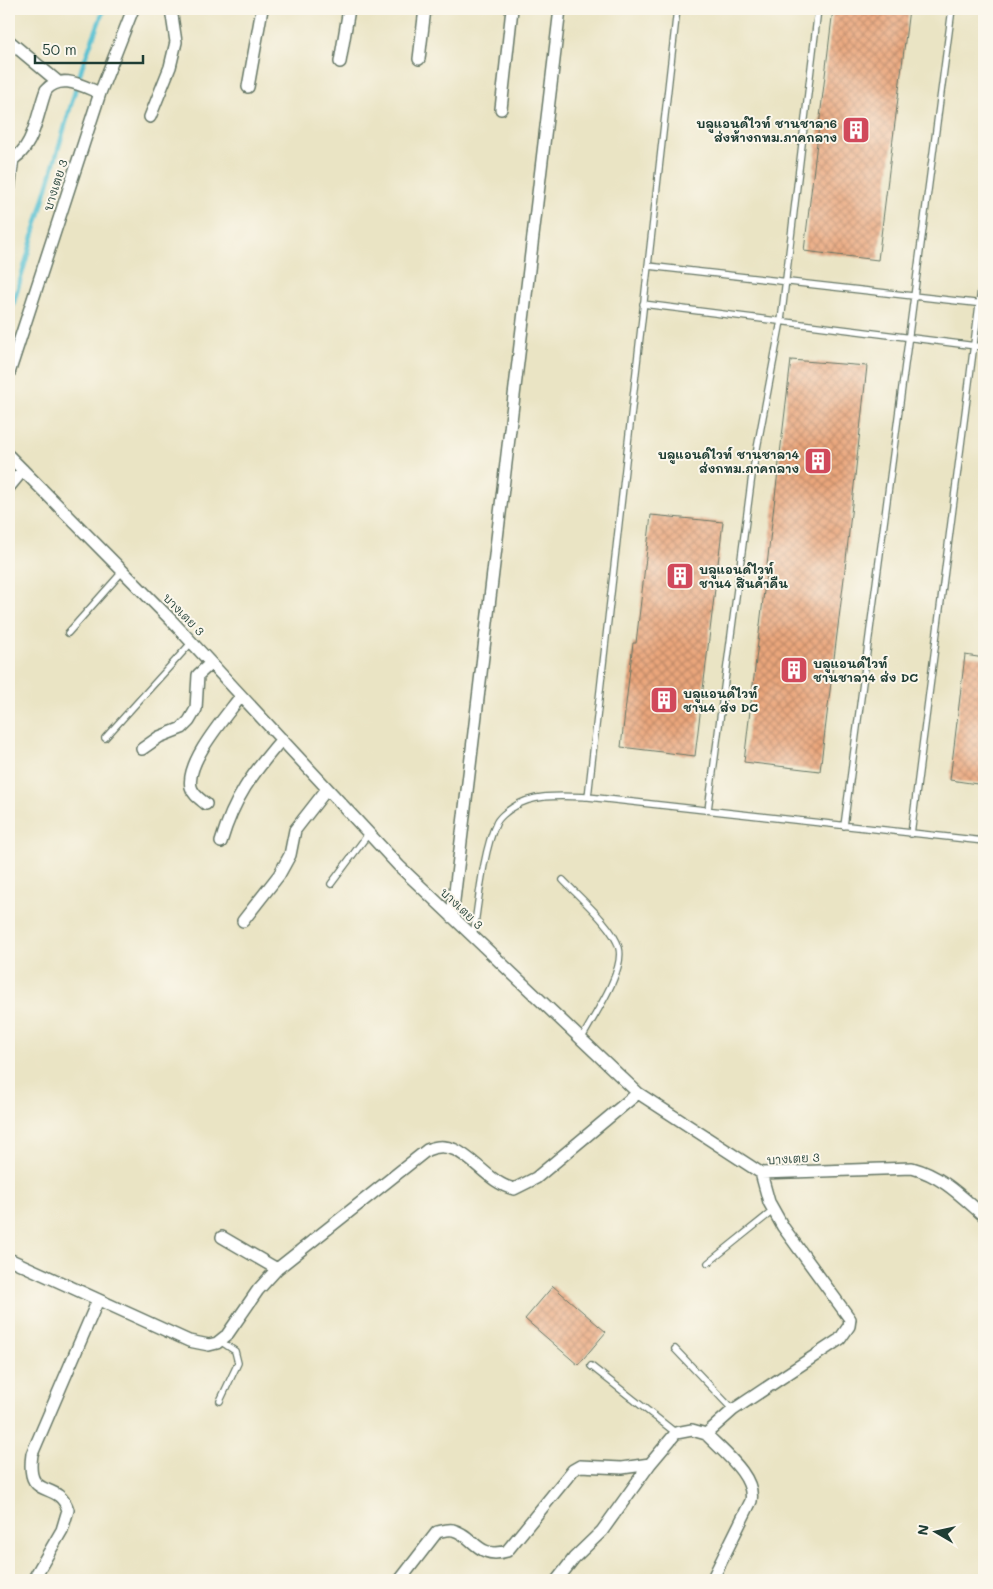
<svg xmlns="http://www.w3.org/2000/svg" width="993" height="1589" font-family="Mali,'Playpen Sans Thai',sans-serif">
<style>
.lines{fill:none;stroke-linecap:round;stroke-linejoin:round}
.stream{stroke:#55c0d1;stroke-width:4.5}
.building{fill:url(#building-cross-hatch)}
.lane-casing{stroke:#676;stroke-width:8}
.street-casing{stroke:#676;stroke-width:14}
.lane{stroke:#fff;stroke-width:5.5}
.street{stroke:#fff;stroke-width:11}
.labels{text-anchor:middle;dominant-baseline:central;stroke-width:4;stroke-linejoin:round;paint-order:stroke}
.poi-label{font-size:12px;font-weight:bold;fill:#1f3d34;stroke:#fbf7ec;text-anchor:start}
.street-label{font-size:12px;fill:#1f3d34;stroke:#fbf7ec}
</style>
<defs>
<pattern id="building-cross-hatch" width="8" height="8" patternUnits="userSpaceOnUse" patternTransform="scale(1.25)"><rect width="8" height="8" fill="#eaa67c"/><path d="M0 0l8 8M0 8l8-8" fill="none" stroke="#bd8866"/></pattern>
</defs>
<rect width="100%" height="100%" fill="#fbf7ec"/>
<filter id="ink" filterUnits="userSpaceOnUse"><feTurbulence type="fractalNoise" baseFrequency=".02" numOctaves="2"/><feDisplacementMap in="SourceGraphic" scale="10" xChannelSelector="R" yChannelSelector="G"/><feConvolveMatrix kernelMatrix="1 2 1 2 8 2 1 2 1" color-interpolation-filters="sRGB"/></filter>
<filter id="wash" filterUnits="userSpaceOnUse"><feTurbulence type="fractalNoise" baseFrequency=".0096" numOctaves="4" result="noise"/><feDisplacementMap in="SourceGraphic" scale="20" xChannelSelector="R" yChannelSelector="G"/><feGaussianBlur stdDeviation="1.12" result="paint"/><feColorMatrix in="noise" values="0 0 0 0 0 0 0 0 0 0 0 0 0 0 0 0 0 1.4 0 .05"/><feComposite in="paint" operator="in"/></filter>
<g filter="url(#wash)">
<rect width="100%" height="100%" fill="#eae4c4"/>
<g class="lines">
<path class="stream" d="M 9,319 L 82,67 L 104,9"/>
</g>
<g id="blocks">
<path class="building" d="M 833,9 L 909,9 L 878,260 L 804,251 Z
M 791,360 L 867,366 L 844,578 L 820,771 L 744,762 Z
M 651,515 L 723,522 L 695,756 L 621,747 L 633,643 L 636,643 Z
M 965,655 L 984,658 L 984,785 L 950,780 Z
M 553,1286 L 606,1332 L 578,1365 L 525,1319 Z"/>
</g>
</g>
<g filter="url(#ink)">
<use href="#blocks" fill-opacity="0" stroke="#676" stroke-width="1"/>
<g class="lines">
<defs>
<path id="lane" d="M 9,215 L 16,157
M 648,266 L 984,304
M 643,304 L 984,347
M 68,633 L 123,571
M 105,738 L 192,642
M 588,797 L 677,9
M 708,810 L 752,475 L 781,321 L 818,9
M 844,826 L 952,9
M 911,834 L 984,266
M 563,880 C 578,896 614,927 619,948 C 625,972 592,1018 581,1040
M 331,884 L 369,833
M 473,937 C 478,907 483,850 496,824 C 498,818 507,811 512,808 C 532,793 565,796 588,797 L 984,841
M 708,1263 L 774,1210
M 675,1349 L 733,1410
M 591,1366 L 676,1433
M 220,1401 L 238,1363 L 235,1351 L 220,1341"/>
<path id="street" d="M 9,41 L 57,81
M 419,59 L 425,9
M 340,62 L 349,9
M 248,87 L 262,9
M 501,109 L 512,9
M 150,117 L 170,67 L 176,42 L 171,9
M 9,161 C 34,151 37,113 46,90 C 61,73 82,86 100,93
M 9,373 L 100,93 L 133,9
M 9,456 L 171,620 L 399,866 L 638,1093 L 761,1173 L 912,1168 C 942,1176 961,1196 984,1216
M 9,487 L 23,470
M 142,749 L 159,737 L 182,728 L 189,721 L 196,709 L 198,675 L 211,663
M 206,804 C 200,799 193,795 191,787 C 185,762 227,715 241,696
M 221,842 C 234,798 252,774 282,739
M 452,917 L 560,9
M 243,921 L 279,875 L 290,855 L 295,830 L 327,789
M 222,1237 L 277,1269
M 9,1259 L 189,1341 L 209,1345 L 217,1343 L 227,1335 L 258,1290 L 277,1269 L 427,1150 C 463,1134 480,1181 514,1189 L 536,1178 L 638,1093
M 33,1580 L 62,1530 L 68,1510 C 58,1478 25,1503 32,1454 L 98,1300
M 400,1580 L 437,1532 C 442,1531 448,1529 453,1530 C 474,1535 477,1560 507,1551 L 573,1470 L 580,1466 L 622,1468 L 650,1464
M 557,1580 L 574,1558 L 602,1531 L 650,1464 L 676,1433 L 692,1430 L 706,1434
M 712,1580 L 751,1501 C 756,1476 722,1451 706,1434 L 733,1410 L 840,1339 L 849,1326 L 850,1319 L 783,1227 L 769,1202 L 761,1173"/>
</defs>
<use href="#lane" class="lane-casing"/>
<use href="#street" class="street-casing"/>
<use href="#lane" class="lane"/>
<use href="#street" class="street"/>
</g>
</g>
<defs>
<symbol id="building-square" viewBox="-11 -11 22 22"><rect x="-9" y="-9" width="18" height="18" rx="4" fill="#d1495b" stroke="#fbf7ec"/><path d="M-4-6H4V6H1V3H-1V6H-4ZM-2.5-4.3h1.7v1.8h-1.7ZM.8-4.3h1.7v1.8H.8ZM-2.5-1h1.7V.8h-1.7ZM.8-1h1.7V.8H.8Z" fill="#fff"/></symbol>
</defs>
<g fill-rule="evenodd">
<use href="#building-square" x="840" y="114" width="32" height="32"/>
<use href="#building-square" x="802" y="445" width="32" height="32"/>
<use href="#building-square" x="664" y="560" width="32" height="32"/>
<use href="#building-square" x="778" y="654" width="32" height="32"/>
<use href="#building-square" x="648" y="684" width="32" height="32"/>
</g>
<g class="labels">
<g class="poi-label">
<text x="837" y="123" text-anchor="end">บลูแอนด์ไวท์ ชานชาลา6<tspan x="837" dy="14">ส่งห้างกทม.ภาคกลาง</tspan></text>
<text x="799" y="454" text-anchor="end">บลูแอนด์ไวท์ ชานชาลา4<tspan x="799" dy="14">ส่งกทม.ภาคกลาง</tspan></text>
<text x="699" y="569">บลูแอนด์ไวท์<tspan x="699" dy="14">ชาน4 สินค้าคืน</tspan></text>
<text x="813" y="663">บลูแอนด์ไวท์<tspan x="813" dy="14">ชานชาลา4 ส่ง DC</tspan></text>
<text x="683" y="693">บลูแอนด์ไวท์<tspan x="683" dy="14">ชาน4 ส่ง DC</tspan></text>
</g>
<g class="street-label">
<text transform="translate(55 185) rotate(-72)">บางเตย 3</text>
<text transform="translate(184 614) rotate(46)">บางเตย 3</text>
<text transform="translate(462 908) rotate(44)">บางเตย 3</text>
<text transform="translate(793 1158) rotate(-3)">บางเตย 3</text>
</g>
</g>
<rect width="993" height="1589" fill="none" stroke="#fbf7ec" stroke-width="30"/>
<g transform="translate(936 1532) rotate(279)" stroke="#fbf7ec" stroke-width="4" paint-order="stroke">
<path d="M0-4L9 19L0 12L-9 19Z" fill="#1f3d34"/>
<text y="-8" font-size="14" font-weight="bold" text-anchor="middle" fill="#1f3d34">N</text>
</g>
<path d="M35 55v8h108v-8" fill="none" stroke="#1f3d34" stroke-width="2.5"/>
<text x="42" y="55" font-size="15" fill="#1f3d34" stroke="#fbf7ec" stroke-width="4" paint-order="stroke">50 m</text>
</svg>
